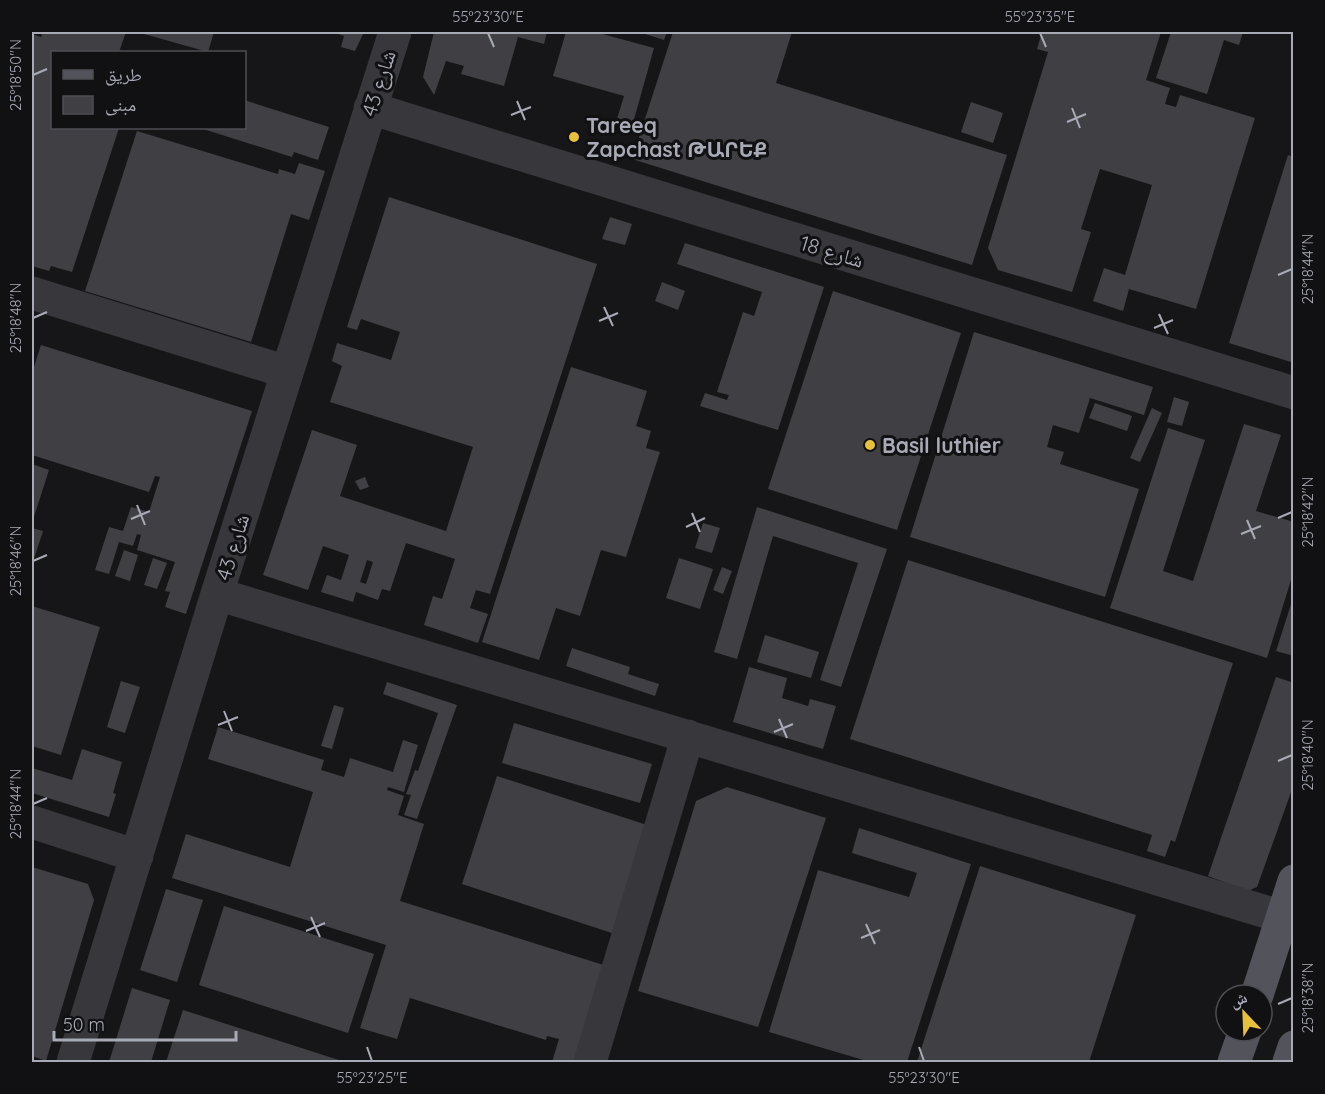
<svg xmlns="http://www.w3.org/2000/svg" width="1325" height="1094" font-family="Quicksand,'Noto Naskh Arabic','Noto Sans Armenian',sans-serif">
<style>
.building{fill:#404044;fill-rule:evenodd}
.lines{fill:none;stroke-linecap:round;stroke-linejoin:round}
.minor{stroke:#37373c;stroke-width:33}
.major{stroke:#53545b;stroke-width:33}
.ticks{fill:none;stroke:#a8abb6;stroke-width:2}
.poi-dot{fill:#e8c13c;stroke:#111012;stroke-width:2}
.labels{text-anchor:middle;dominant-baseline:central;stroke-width:6;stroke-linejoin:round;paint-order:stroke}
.street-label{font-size:21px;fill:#a8abb6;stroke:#111012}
.poi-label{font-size:21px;font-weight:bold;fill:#a8abb6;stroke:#111012;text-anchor:start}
.neatline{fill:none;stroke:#a8abb6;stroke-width:2}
.ticks-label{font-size:15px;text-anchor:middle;fill:#a8abb6}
</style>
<rect width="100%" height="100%" fill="#161517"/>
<path class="building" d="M 43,32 L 126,32 L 119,52 L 52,52 L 52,128 L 119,128 L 72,272 L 51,266 L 49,271 L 32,266 L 32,34 L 41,37 Z
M 137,32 L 214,32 L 208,52 Z
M 339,32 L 364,32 L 355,51 L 341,47 L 344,36 L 338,34 Z
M 434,32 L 547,32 L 544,44 L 518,37 L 504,86 L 461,74 L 464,66 L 446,61 L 434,95 L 423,77 Z
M 566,32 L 595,32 L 654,48 L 633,123 L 617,119 L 624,96 L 553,76 Z
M 639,32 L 667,32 L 664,40 Z
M 673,32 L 792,32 L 776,83 L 1007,155 L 972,265 L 632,159 Z
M 1042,32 L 1161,32 L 1146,80 L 1170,88 L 1165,104 L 1176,107 L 1180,95 L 1255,118 L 1196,309 L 1129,289 L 1123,311 L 1093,301 L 1104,268 L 1125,275 L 1152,185 L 1100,169 L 1081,229 L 1091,232 L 1072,292 L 998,270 L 988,248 L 1048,52 L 1037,49 Z
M 1171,32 L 1243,32 L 1239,45 L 1224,40 L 1207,94 L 1156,78 Z
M 244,100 L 329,127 L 318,160 L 294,152 L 292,157 L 200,128 L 244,128 Z
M 971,102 L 1003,113 L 993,143 L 961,132 Z
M 137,131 L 278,174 L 279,169 L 295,174 L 299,163 L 325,171 L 309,220 L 291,214 L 251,342 L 85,291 Z
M 1288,155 L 1294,157 L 1294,363 L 1229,343 Z
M 389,197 L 597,264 L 490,594 L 476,590 L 470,608 L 488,614 L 478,643 L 424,625 L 433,596 L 442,599 L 455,559 L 406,543 L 390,591 L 382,589 L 378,600 L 356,592 L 353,602 L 321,592 L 327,575 L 341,580 L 349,555 L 323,546 L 308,590 L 263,575 L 312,430 L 357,445 L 340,496 L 446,531 L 473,447 L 330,402 L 342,366 L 332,361 L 337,343 L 391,360 L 400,332 L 361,319 L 357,330 L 347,327 ZM 367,560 L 373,562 L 366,584 L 360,582 Z
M 610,217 L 632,224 L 625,245 L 602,239 Z
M 685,243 L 824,287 L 778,430 L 700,406 L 705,393 L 727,400 L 729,395 L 717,392 L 743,312 L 754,316 L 762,292 L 677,264 Z
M 662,282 L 685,291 L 678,310 L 655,301 Z
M 833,291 L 961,333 L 897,530 L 768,489 Z
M 974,332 L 1153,387 L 1144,415 L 1090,398 L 1079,433 L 1053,425 L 1047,447 L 1064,452 L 1060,464 L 1139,489 L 1105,597 L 910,537 Z
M 41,345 L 252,411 L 186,614 L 165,607 L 170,592 L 165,591 L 175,562 L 137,550 L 141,535 L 137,534 L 133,546 L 119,542 L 109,574 L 95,570 L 109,527 L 123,531 L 131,507 L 149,512 L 160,477 L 155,476 L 149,492 L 32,455 L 32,373 Z
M 571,367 L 647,391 L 636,426 L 651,431 L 646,448 L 660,452 L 626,557 L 601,550 L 580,616 L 556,608 L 539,660 L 482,642 Z
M 1174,397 L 1189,402 L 1182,426 L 1167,422 Z
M 1095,403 L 1132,416 L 1127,431 L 1089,418 Z
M 1152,408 L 1162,413 L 1140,462 L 1130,458 Z
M 1244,424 L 1281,435 L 1256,511 L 1294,522 L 1294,570 L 1267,658 L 1110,608 L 1168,428 L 1205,440 L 1163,571 L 1193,581 Z
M 32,464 L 49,470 L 32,523 Z
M 365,477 L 369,487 L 360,490 L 355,481 Z
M 757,507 L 887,549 L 841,687 L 820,680 L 858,563 L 773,536 L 737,659 L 714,652 Z
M 703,523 L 720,528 L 712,553 L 695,548 Z
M 32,528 L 43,531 L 32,565 Z
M 124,550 L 138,555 L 130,581 L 115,576 Z
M 153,558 L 167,563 L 157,589 L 144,585 Z
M 679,558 L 713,569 L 700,609 L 666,598 Z
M 908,560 L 1233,663 L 1175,842 L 1171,840 L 1165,857 L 1147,851 L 1152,835 L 850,739 Z
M 722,567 L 732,571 L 723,594 L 713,590 Z
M 1293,598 L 1294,598 L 1294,656 L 1276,651 Z
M 32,606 L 100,627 L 61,755 L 32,746 Z
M 765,635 L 819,652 L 811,678 L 757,662 Z
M 572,648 L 630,667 L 628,674 L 659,684 L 655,696 L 566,666 Z
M 749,667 L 787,678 L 782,698 L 808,706 L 810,699 L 836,706 L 823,749 L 733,722 Z
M 1276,677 L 1294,683 L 1294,784 L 1257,887 L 1248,891 L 1208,876 Z
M 121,681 L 140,687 L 125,733 L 107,727 Z
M 387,682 L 457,705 L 417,819 L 404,815 L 411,795 L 406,794 L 415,770 L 418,771 L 438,713 L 383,694 Z
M 334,705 L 344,708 L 332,749 L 321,746 Z
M 514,723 L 652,764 L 640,803 L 502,763 Z
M 218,727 L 324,760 L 321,770 L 344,777 L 350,758 L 393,772 L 403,740 L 418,745 L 404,792 L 388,787 L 387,790 L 404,796 L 398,815 L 424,824 L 400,901 L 610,967 L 579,1062 L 552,1062 L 559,1039 L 547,1036 L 546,1040 L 410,998 L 397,1039 L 360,1028 L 386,945 L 172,878 L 186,834 L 290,867 L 313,792 L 208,759 Z
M 82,749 L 122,762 L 113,793 L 116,794 L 109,817 L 32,793 L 32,768 L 72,780 Z
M 497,776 L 656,828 L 621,936 L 462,884 Z
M 727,787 L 826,818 L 758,1027 L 638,991 L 696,801 Z
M 859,828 L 971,864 L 907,1062 L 870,1062 L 769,1032 L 818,870 L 909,897 L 917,873 L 852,853 Z
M 980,866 L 1136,915 L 1089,1062 L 917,1062 Z
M 32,867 L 88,884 L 94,900 L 46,1061 L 32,1056 Z
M 166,889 L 203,900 L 177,982 L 140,970 Z
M 224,906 L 374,954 L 348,1033 L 199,985 Z
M 132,988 L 170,1000 L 151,1062 L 109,1062 Z
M 183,1010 L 342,1061 L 341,1062 L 166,1062 Z"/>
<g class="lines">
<path class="minor" d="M 370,108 L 1294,393
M 32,293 L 287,372
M 217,594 L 1283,917
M 32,822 L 137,856
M 73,1062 L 217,594 L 395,32
M 590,1062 L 688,736"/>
<path class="major" d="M 1257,995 L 1294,881
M 1234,1062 L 1245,1031
M 1289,1062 L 1294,1047"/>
</g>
<path class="ticks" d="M 488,33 L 494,47M 1040,33 L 1046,47M 33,75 L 47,69M 517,101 L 525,120M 1072,108 L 1080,128M 511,115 L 531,107M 1067,122 L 1086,114M 1278,275 L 1292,269M 604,307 L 613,326M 1159,314 L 1168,334M 33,318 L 47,312M 599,321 L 618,313M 1154,328 L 1173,320M 137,505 L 145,525M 692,513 L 700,532M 1278,518 L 1292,512M 131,519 L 150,511M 1247,520 L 1255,539M 686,527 L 705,518M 1241,534 L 1261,526M 33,561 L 47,555M 224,711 L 232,731M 779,719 L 787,738M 218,725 L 238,717M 774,732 L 793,724M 1278,761 L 1292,755M 33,804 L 47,798M 311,917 L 320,937M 866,924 L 875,944M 306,931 L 325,923M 861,938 L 880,930M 1278,1004 L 1292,998M 367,1047 L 372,1061M 919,1047 L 924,1061"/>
<g class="poi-dot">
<circle cx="574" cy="137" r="6"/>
<circle cx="870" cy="445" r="6"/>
</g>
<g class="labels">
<g class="street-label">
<text transform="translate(378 83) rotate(-72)">شارع 43</text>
<text transform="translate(832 251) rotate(17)">شارع 18</text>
<text transform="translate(232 547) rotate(-73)">شارع 43</text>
</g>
<g class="poi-label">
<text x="586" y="125">Tareeq<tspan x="586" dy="24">Zapchast ԹԱՐԵՔ</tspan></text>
<text x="882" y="445">Basil luthier</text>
</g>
</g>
<rect width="1325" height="1094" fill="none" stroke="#111012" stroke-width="66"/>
<rect x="51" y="51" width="195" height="78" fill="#111012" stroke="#4d4e54" stroke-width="1.5"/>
<rect x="63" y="70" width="30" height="9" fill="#53545b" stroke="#4d4e54" stroke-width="1.5"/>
<text x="105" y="81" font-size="18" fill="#a8abb6">طريق</text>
<rect x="63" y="96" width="30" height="18" fill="#404044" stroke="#4d4e54" stroke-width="1.5"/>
<text x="105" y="111" font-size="18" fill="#a8abb6">مبنى</text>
<g transform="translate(1244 1013) rotate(337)"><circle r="28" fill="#111012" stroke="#4d4e54" stroke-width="1.5"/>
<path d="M0-4.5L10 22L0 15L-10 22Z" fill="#e8c13c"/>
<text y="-9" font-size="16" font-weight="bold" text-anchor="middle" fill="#a8abb6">ش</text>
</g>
<path d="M54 1031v9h182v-9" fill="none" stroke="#a8abb6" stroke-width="3"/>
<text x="63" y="1031" font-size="18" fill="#a8abb6" stroke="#111012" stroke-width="4.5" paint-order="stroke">50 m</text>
<rect x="33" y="33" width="1259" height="1028" class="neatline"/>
<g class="ticks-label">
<text x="488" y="22">55°23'30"E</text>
<text x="1040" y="22">55°23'35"E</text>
<text transform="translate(16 75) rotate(-90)" y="5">25°18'50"N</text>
<text transform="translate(1308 269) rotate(-90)" y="5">25°18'44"N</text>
<text transform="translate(16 318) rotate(-90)" y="5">25°18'48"N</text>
<text transform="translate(1308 512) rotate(-90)" y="5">25°18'42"N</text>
<text transform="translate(16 561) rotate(-90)" y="5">25°18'46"N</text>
<text transform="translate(1308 755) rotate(-90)" y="5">25°18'40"N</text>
<text transform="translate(16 804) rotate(-90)" y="5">25°18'44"N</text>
<text transform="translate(1308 998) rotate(-90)" y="5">25°18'38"N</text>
<text x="372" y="1083">55°23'25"E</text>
<text x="924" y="1083">55°23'30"E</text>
</g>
</svg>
